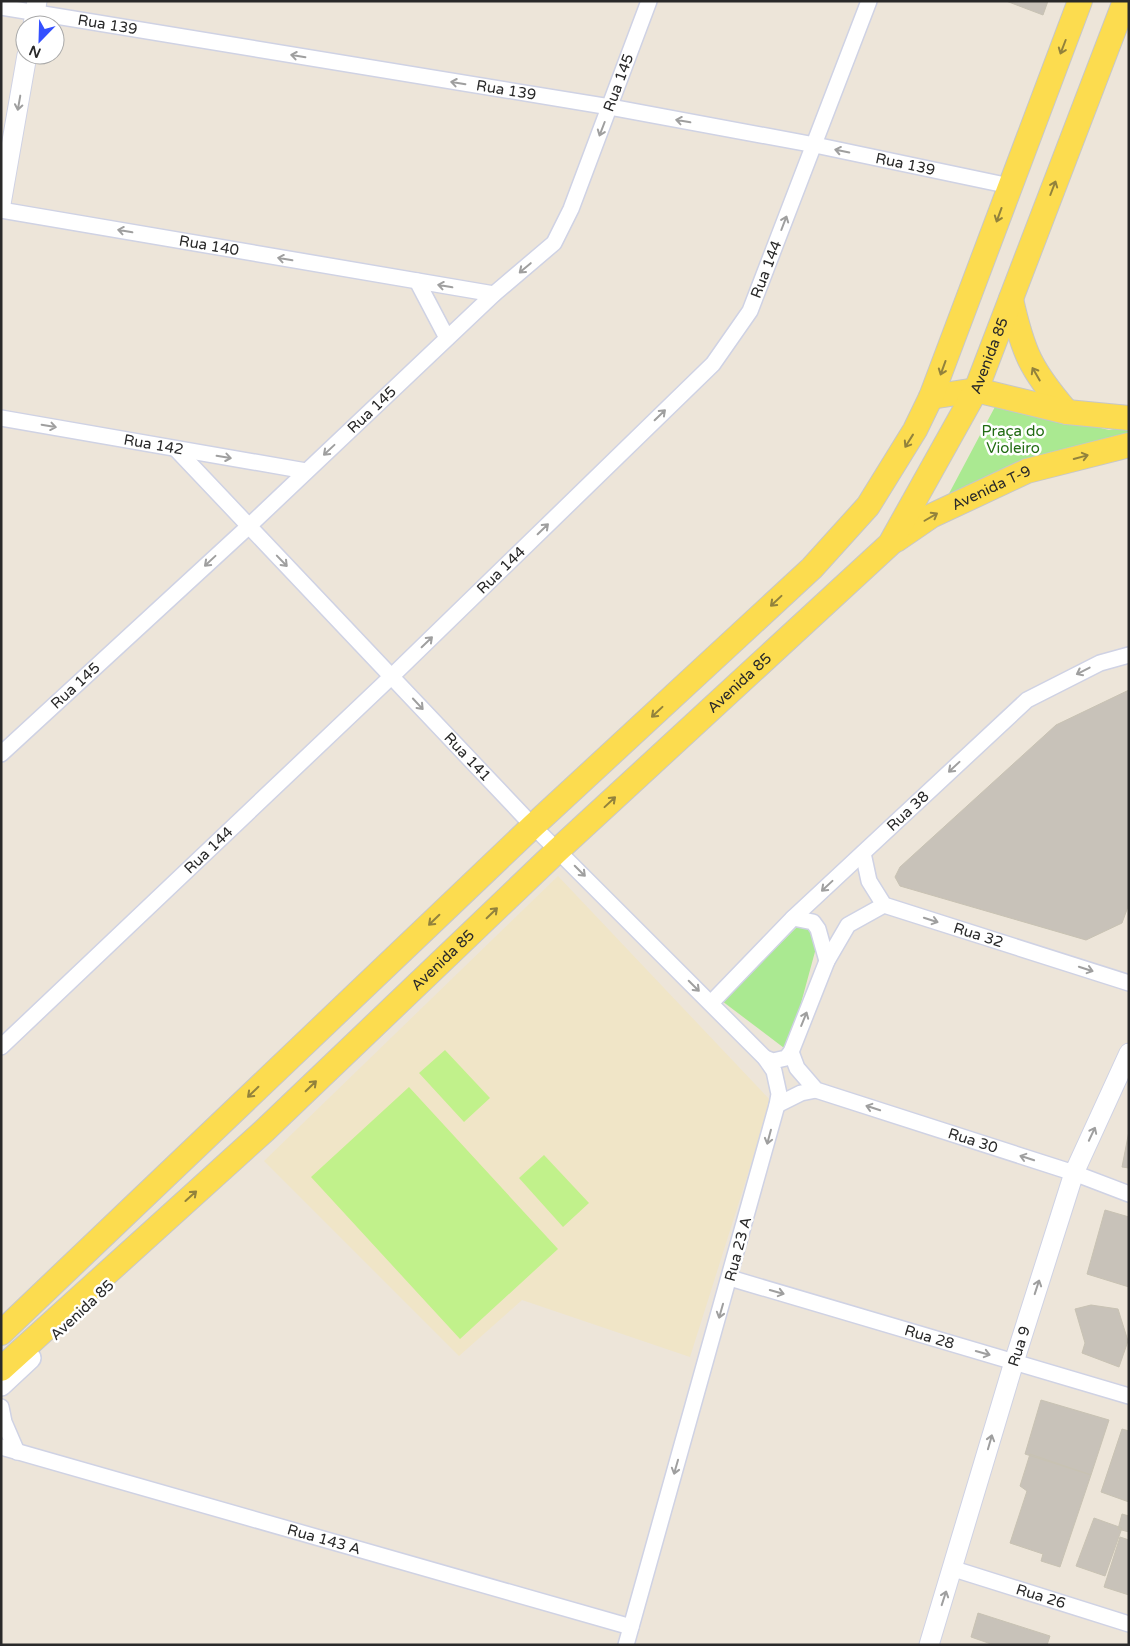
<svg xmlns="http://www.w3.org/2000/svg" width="1130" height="1646" font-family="'Varela Round',sans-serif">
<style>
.education{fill:#f0e5c7}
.green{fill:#aae991}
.pitch{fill:#c1f18b}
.building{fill:#c8c2b9;stroke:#c8c2b3}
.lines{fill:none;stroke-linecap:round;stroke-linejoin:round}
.minor-casing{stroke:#cfd2e4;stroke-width:18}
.tertiary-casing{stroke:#cfd2e4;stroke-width:21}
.secondary-casing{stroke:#cfd2e4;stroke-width:24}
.primary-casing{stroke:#c7c7c7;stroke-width:26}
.minor{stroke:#fff;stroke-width:15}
.tertiary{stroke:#fff;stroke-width:19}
.secondary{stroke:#fff;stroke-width:21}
.primary{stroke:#fcdc4f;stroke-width:24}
.oneway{stroke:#92823c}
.oneway2{stroke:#9f9f9f}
.labels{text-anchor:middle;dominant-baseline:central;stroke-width:5;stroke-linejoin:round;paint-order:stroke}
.street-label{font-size:15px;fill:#292929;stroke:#fff}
.park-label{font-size:15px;fill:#226c13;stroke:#fff}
</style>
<rect width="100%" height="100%" fill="#ede5d9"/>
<path class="education" d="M 558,876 L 771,1101 L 690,1357 L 522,1300 L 459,1356 L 264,1161 Z"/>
<path class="green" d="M 997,403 L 1109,430 L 1129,426 L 1129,436 L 944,503 Z
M 800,924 L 812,927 L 816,948 L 788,1051 L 722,1001 Z"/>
<path class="pitch" d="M 445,1050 L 490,1098 L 464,1122 L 419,1073 Z
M 409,1087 L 558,1249 L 460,1339 L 311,1177 Z
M 544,1155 L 589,1203 L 563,1227 L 519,1178 Z"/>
<path class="building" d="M 1006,1 L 1048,1 L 1043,15 Z
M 1129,690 L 1129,904 L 1122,923 L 1086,940 L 900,886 L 895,877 L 900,867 L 1056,725 Z
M 1129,1131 L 1129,1168 L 1122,1167 Z
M 1105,1210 L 1129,1217 L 1129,1287 L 1087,1274 Z
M 1091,1305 L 1118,1309 L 1128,1341 L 1119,1367 L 1082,1353 L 1085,1343 L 1075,1309 Z
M 1041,1400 L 1109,1420 L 1091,1475 L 1025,1454 Z
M 1122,1429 L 1129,1431 L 1129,1502 L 1101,1492 Z
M 1030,1454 L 1091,1475 L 1060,1567 L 1041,1561 L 1043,1554 L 1010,1543 L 1027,1491 L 1020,1486 Z
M 1122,1514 L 1129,1516 L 1129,1532 L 1118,1529 Z
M 1094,1518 L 1122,1528 L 1105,1576 L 1076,1566 Z
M 1120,1537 L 1129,1540 L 1129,1595 L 1104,1587 Z
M 978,1613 L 1050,1636 L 1047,1645 L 994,1645 L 971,1637 Z"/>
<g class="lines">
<defs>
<g id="minor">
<path id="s1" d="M 1,7 L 610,107 L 815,145 L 1010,186"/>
<path id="s2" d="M 1,210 L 494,294"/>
<path d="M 417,281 L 447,338"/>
<path id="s3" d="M 1,418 L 306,471"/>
<path id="s4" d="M 176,449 L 533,826 L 765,1058 L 774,1071 L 779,1094 L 777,1105 L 626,1645"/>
<path id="s5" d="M 1,754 L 249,526 L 494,294 L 554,243 L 571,209 L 649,1"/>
<path id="s6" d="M 863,853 L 869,881 L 884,905 L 1129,983"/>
<path d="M 793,918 L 813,922 L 818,929 L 827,961"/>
<path id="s7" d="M 711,1003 L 793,918 L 1027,700 L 1100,663 L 1129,655"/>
<path id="s8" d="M 1,1047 L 392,676 L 713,364 L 750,311 L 869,1"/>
<path id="s9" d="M 791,1052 L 797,1068 L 816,1090 L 1074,1173 L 1129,1194"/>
<path d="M 765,1058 L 773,1061 L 786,1058 L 791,1052 L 827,961 L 848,925 L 884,905"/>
<path d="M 777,1105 L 801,1093 L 816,1090"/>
<path id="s10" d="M 730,1278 L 1129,1396"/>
<path d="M 1,1407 L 4,1422 L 17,1452"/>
<path id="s11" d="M 1,1447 L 631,1627"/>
<path id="s12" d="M 954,1569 L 1129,1624"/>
</g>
<g id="tertiary">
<path d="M 33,25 L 37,1"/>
<path d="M 1,204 L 27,55"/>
<path id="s13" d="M 929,1645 L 1014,1362 L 1074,1173 L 1129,1053"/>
</g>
<path id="secondary" d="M 1,1385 L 30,1358"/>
<g id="primary">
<path d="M 1011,299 C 1023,353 1031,370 1067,412"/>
<path d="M 931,397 L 976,390 L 1067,412 L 1129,418"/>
<path id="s14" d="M 896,540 L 931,516 L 1027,471 L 1129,445"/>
<path d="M 1,1333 L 533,826 L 812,568 L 868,506 L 915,430 L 931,397 L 1080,1"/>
<path id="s15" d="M 1,1369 L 264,1131 L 558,850 L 890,544 L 976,390 L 1125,1"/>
</g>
</defs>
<use href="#minor" class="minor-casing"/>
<use href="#tertiary" class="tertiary-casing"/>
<use href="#secondary" class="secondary-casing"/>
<use href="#primary" class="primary-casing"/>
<use href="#minor" class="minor"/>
<use href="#tertiary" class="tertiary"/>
<use href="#secondary" class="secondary"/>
<use href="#primary" class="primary"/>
</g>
<defs><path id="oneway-shaft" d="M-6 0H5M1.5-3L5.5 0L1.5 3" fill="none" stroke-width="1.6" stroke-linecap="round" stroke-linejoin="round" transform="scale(1.25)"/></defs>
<g class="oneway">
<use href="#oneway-shaft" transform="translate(1063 47) rotate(111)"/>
<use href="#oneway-shaft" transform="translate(1053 188) rotate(-69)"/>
<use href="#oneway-shaft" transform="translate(999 215) rotate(110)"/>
<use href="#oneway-shaft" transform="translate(943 368) rotate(110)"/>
<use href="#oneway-shaft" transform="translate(1036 374) rotate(-120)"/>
<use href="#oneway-shaft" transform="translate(909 441) rotate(122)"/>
<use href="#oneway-shaft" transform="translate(1081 457) rotate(-15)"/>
<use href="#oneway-shaft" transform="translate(931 517) rotate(-30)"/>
<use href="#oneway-shaft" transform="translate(776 601) rotate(137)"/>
<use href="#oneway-shaft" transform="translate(657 712) rotate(137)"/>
<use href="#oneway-shaft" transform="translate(610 802) rotate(-43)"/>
<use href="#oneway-shaft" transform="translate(492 913) rotate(-44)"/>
<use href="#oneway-shaft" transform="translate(434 920) rotate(136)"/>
<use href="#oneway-shaft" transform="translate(311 1086) rotate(-44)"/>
<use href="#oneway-shaft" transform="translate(253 1092) rotate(136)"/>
<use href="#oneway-shaft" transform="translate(191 1196) rotate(-42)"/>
</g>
<g class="oneway2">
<use href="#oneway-shaft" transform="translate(298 56) rotate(-171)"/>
<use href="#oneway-shaft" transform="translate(458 83) rotate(-171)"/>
<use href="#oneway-shaft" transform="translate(19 103) rotate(100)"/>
<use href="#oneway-shaft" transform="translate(683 121) rotate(-170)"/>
<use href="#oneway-shaft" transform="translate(602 129) rotate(111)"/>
<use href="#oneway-shaft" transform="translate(842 151) rotate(-168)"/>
<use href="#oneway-shaft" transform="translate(784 223) rotate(-69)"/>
<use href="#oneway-shaft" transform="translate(125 231) rotate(-170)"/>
<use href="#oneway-shaft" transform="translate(285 259) rotate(-170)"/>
<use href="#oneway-shaft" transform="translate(525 268) rotate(140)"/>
<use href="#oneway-shaft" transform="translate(445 286) rotate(-170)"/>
<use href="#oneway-shaft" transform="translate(660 415) rotate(-44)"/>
<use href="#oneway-shaft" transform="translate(49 426) rotate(10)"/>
<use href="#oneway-shaft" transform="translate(329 450) rotate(137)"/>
<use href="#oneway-shaft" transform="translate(224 457) rotate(9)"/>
<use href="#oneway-shaft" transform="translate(543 529) rotate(-44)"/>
<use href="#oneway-shaft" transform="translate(210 561) rotate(137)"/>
<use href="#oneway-shaft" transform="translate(282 561) rotate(46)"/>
<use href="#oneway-shaft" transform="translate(427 642) rotate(-44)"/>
<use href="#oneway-shaft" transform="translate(1083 671) rotate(153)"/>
<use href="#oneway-shaft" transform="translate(418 704) rotate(47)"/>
<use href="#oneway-shaft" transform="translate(954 767) rotate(137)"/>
<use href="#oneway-shaft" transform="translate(580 871) rotate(45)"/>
<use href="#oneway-shaft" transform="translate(827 886) rotate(137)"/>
<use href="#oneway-shaft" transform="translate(931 920) rotate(18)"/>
<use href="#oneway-shaft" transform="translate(1086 969) rotate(18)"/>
<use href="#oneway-shaft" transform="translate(694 986) rotate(45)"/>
<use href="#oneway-shaft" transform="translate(804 1019) rotate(-68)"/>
<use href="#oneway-shaft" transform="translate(873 1108) rotate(-162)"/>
<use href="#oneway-shaft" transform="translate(1092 1134) rotate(-65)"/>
<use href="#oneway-shaft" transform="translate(769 1137) rotate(105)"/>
<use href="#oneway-shaft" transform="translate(1027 1158) rotate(-162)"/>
<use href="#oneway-shaft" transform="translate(1037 1287) rotate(-72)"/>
<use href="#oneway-shaft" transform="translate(777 1292) rotate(16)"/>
<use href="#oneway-shaft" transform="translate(721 1311) rotate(106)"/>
<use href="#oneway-shaft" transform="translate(983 1353) rotate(16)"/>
<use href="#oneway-shaft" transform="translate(990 1442) rotate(-74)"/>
<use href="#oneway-shaft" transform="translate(676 1467) rotate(106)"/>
<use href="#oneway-shaft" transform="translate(944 1598) rotate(-72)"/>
</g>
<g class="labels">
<g class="street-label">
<text stroke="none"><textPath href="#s1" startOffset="108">Rua 139</textPath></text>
<text stroke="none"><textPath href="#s5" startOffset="926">Rua 145</textPath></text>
<text stroke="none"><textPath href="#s1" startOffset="512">Rua 139</textPath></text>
<text stroke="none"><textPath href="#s1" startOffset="918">Rua 139</textPath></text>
<text stroke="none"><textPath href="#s2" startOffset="211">Rua 140</textPath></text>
<text stroke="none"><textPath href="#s8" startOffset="1096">Rua 144</textPath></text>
<text stroke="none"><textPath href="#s15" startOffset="1426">Avenida 85</textPath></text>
<text stroke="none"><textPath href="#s5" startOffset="506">Rua 145</textPath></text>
<text stroke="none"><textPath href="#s3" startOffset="155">Rua 142</textPath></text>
<text stroke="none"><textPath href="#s14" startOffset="109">Avenida T-9</textPath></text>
<text stroke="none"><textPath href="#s8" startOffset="691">Rua 144</textPath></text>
<text stroke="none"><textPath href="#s15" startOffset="1008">Avenida 85</textPath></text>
<text stroke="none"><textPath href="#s5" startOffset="101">Rua 145</textPath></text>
<text stroke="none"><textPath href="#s4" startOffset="424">Rua 141</textPath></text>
<text stroke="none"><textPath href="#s7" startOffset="275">Rua 38</textPath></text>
<text stroke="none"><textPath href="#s8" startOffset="286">Rua 144</textPath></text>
<text stroke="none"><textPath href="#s6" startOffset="156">Rua 32</textPath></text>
<text stroke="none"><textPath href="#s15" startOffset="602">Avenida 85</textPath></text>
<text stroke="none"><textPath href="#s9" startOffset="211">Rua 30</textPath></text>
<text transform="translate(738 1249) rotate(-75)">Rua 23 A</text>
<text transform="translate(82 1310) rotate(-43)">Avenida 85</text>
<text stroke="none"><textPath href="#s10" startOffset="208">Rua 28</textPath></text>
<text stroke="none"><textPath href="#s13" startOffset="312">Rua 9</textPath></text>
<text stroke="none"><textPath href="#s11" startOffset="336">Rua 143 A</textPath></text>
<text stroke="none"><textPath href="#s12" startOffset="91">Rua 26</textPath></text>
</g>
<g class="park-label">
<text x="1013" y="431">Praça do<tspan x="1013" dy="17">Violeiro</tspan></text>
</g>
</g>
<rect width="1130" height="1646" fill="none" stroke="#292929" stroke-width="5"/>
<g transform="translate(40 40) rotate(203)"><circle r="24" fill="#ffffff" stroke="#a9a9a9"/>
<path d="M0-4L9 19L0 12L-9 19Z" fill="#3450ff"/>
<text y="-8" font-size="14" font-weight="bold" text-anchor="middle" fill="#292929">N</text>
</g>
</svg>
